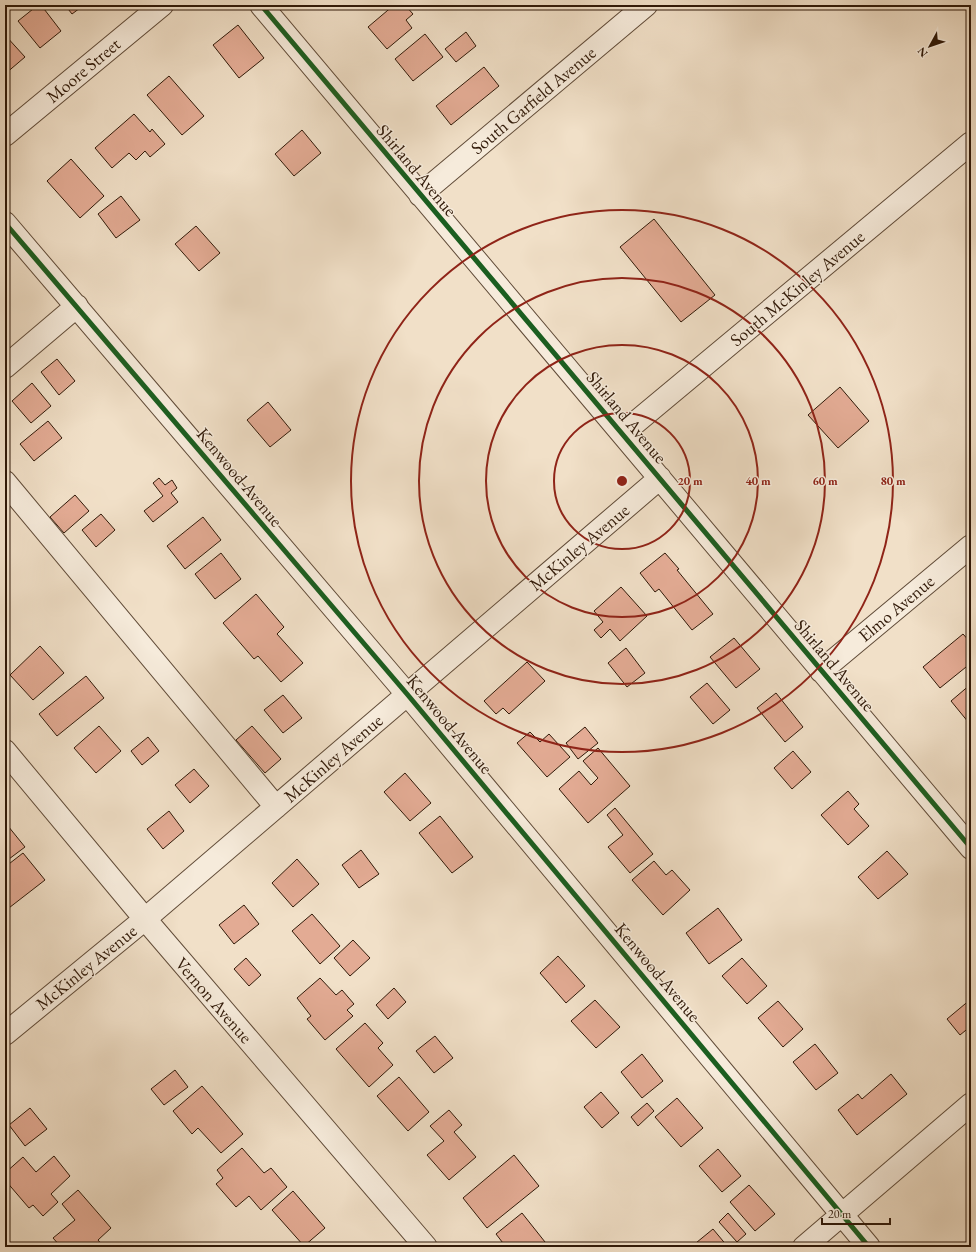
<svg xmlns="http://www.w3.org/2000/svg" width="976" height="1252" font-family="'EB Garamond',serif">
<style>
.building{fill:#e3ab94;stroke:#301908}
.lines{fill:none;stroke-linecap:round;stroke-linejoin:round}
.minor-casing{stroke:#604b38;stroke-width:24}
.minor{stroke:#f6ebdb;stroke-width:22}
.cycleway-casing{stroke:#f6ebdb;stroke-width:8}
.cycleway{stroke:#1b5e20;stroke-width:5}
.ring{fill:none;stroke:#8f2418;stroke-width:2}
.labels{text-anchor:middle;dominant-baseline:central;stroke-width:3;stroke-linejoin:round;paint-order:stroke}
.street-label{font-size:18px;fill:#301908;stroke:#f6ebdb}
.centre{fill:#8f2418;stroke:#f6ebdb;stroke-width:2}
.ring-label{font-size:12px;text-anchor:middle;font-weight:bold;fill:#8f2418;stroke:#f6ebdb;stroke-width:3;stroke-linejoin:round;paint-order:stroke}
</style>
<rect width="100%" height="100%" fill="#f1e0c8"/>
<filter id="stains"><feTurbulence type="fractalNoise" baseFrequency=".005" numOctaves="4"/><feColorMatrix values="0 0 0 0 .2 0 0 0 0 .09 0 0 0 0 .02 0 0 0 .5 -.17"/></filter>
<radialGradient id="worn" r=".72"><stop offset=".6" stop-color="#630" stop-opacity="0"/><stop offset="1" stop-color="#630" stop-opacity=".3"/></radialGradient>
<path class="building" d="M 38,5 L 41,5 L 61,31 L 40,48 L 18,21 Z
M 65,5 L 84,5 L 72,14 Z
M 394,5 L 405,5 L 413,14 L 406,20 L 412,28 L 387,49 L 368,27 Z
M 238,25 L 264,58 L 239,78 L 213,45 Z
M 466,32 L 476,46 L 456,62 L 445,49 Z
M 425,34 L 443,57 L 413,81 L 395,59 Z
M 5,35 L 25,57 L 5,74 Z
M 484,67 L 499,86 L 451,125 L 436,106 Z
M 169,76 L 204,116 L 182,135 L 147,95 Z
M 134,114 L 150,132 L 152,129 L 165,144 L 150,157 L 145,151 L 136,160 L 129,153 L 112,168 L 95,148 Z
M 302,130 L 321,153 L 294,176 L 275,154 Z
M 71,159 L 104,196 L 80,218 L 47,181 Z
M 121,196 L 140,220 L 116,238 L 98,214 Z
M 654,219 L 715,295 L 681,322 L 620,247 Z
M 196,226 L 220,253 L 199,271 L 175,244 Z
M 57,359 L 75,381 L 59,395 L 41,372 Z
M 32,383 L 51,406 L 31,423 L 12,401 Z
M 840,387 L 869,421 L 838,448 L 808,415 Z
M 268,402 L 291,430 L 270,447 L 247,420 Z
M 48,421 L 62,438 L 34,461 L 20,444 Z
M 159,478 L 165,485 L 172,480 L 177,488 L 171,493 L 178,502 L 153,522 L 144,511 L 163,496 L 153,483 Z
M 75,495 L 89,511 L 64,533 L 50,517 Z
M 101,514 L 115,530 L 96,547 L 82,530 Z
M 203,517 L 221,540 L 185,569 L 167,546 Z
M 221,553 L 241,579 L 215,599 L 195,574 Z
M 665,553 L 679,569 L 677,570 L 713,614 L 692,630 L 659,589 L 655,592 L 640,573 Z
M 621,587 L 647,616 L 620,641 L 610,629 L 601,638 L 594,630 L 603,622 L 594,611 Z
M 256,594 L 284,627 L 277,634 L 303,663 L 281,682 L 258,656 L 254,659 L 223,623 Z
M 963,634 L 971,643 L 971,663 L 940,688 L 923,667 Z
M 734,638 L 760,669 L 736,688 L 710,657 Z
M 40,646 L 64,673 L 33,700 L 10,675 Z
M 626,648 L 645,673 L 627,687 L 608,663 Z
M 527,662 L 545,681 L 509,714 L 503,708 L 496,714 L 484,701 Z
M 86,676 L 104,698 L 57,736 L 39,714 Z
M 707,683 L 730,710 L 713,724 L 690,697 Z
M 971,684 L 971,721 L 969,723 L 951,701 Z
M 776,693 L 803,727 L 785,742 L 757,708 Z
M 283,695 L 302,718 L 283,733 L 264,710 Z
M 99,726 L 121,751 L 96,773 L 74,748 Z
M 252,726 L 281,759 L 265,773 L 236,740 Z
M 585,727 L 598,743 L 578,759 L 566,743 Z
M 530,732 L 540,742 L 549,734 L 570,757 L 547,777 L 517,743 Z
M 148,737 L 159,751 L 142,765 L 131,751 Z
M 598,748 L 630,786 L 588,823 L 559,789 L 579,771 L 591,785 L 598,778 L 583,761 Z
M 793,751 L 811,772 L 792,789 L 774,768 Z
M 194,769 L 209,786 L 190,803 L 175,785 Z
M 405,773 L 431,803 L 410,821 L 384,792 Z
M 848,791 L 859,804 L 854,809 L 869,826 L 848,845 L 821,815 Z
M 615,808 L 653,854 L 630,873 L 608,847 L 623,835 L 607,815 Z
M 169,811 L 184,831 L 163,849 L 147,829 Z
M 440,816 L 473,857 L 452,873 L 419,833 Z
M 8,826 L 25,847 L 5,862 L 5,828 Z
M 361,850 L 379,874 L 359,888 L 342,865 Z
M 887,851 L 908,874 L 878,899 L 858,877 Z
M 23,853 L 45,880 L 5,911 L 5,867 Z
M 297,859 L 319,884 L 293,907 L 272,883 Z
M 654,861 L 666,875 L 672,870 L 690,890 L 663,915 L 632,880 Z
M 244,905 L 259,924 L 234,944 L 219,925 Z
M 718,908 L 742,940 L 709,964 L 686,933 Z
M 312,914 L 340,946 L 320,964 L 292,931 Z
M 353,940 L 370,958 L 350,976 L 334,958 Z
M 558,956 L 585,986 L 566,1003 L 540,973 Z
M 246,958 L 261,975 L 249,986 L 234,969 Z
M 742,958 L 767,986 L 747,1004 L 722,976 Z
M 320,978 L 336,995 L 342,990 L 354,1004 L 347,1010 L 353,1016 L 325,1040 L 307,1019 L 311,1016 L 297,998 Z
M 394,988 L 406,1002 L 388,1019 L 376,1005 Z
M 971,999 L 971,1026 L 960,1035 L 947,1019 Z
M 595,1000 L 620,1027 L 596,1048 L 571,1021 Z
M 778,1001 L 803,1029 L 783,1047 L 758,1018 Z
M 365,1023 L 383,1043 L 378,1048 L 393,1065 L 369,1087 L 336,1049 Z
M 435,1036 L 453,1058 L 434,1073 L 416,1051 Z
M 815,1044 L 838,1073 L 816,1090 L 793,1062 Z
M 642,1054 L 663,1081 L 642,1098 L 621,1072 Z
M 175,1070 L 188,1087 L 164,1105 L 151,1089 Z
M 891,1074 L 907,1094 L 857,1135 L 838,1110 L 858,1094 L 862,1099 Z
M 399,1077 L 429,1112 L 408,1131 L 377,1096 Z
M 202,1086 L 243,1134 L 221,1153 L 198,1128 L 192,1134 L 173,1111 Z
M 601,1092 L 619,1113 L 602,1128 L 584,1107 Z
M 677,1098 L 703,1128 L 681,1147 L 655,1117 Z
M 647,1103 L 654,1111 L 638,1126 L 631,1117 Z
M 30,1108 L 47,1129 L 25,1146 L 9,1125 Z
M 449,1110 L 462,1125 L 454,1132 L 476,1157 L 449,1180 L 427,1155 L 444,1141 L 430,1126 Z
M 242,1148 L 264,1173 L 271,1168 L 287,1187 L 261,1210 L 249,1196 L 236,1207 L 216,1184 L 223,1178 L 217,1170 Z
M 718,1149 L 741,1176 L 722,1192 L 699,1166 Z
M 514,1155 L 539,1186 L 487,1228 L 463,1198 Z
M 54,1156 L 70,1176 L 51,1194 L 58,1202 L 43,1216 L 33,1205 L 29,1208 L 5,1180 L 5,1173 L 23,1157 L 36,1172 Z
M 749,1185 L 775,1214 L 755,1231 L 730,1202 Z
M 78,1190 L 111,1228 L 98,1240 L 103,1246 L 102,1247 L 61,1247 L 53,1238 L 75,1220 L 62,1204 Z
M 293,1191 L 325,1228 L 304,1246 L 272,1210 Z
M 522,1213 L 549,1247 L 506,1247 L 496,1234 Z
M 728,1213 L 746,1234 L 737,1242 L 719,1222 Z
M 713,1229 L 728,1247 L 691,1247 Z"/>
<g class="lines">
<defs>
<path id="minor" d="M 261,5 L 971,848
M 5,135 L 162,5
M 420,195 L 646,5
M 5,223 L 407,694 L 869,1247
M 5,367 L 77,306
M 623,433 L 971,143
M 5,482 L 276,807
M 821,671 L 971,546
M 5,751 L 145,919 L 426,1247
M 5,1034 L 145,919 L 660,478
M 804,1247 L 971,1104"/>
</defs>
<use href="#minor" class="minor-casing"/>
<use href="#minor" class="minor"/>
<defs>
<path id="cycleway" d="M 261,5 L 971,848
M 5,223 L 407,694 L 869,1247"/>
</defs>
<use href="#cycleway" class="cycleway-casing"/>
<use href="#cycleway" class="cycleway"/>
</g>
<g class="ring">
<circle cx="622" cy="481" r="68"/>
<circle cx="622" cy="481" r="136"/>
<circle cx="622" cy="481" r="203"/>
<circle cx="622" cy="481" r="271"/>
</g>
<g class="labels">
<g class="street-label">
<text transform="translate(83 70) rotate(-40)">Moore Street</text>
<text transform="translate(533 100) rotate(-40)">South Garfield Avenue</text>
<text transform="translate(417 170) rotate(50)">Shirland Avenue</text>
<text transform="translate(797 288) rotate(-40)">South McKinley Avenue</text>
<text transform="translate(627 417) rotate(50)">Shirland Avenue</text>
<text transform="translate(240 477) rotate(50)">Kenwood Avenue</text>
<text transform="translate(579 547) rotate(-40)">McKinley Avenue</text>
<text transform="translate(896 608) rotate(-40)">Elmo Avenue</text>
<text transform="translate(835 665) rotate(50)">Shirland Avenue</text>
<text transform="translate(450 724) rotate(50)">Kenwood Avenue</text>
<text transform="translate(333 758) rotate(-41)">McKinley Avenue</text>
<text transform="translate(86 967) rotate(-39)">McKinley Avenue</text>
<text transform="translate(658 972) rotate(50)">Kenwood Avenue</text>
<text transform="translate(214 1000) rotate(49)">Vernon Avenue</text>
</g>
</g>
<circle cx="622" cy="481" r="6" class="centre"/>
<g class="ring-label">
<text x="690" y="485">20 m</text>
<text x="758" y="485">40 m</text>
<text x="825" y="485">60 m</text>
<text x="893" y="485">80 m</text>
</g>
<rect width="976" height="1252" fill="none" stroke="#f1e0c8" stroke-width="20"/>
<rect x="6" y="6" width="964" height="1240" fill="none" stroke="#301908" stroke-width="2"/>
<rect x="10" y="10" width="956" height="1232" fill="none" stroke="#301908"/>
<g transform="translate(930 46) rotate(230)" stroke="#f6ebdb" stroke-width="3" paint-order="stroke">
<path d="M0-3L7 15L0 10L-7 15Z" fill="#301908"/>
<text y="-6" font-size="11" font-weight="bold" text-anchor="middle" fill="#301908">N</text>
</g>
<path d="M822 1218v6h68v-6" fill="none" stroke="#301908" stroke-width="2"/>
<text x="828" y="1218" font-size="12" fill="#301908" stroke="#f6ebdb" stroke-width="3" paint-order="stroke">20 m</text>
<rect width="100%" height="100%" filter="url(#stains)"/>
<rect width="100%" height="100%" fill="url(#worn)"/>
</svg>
